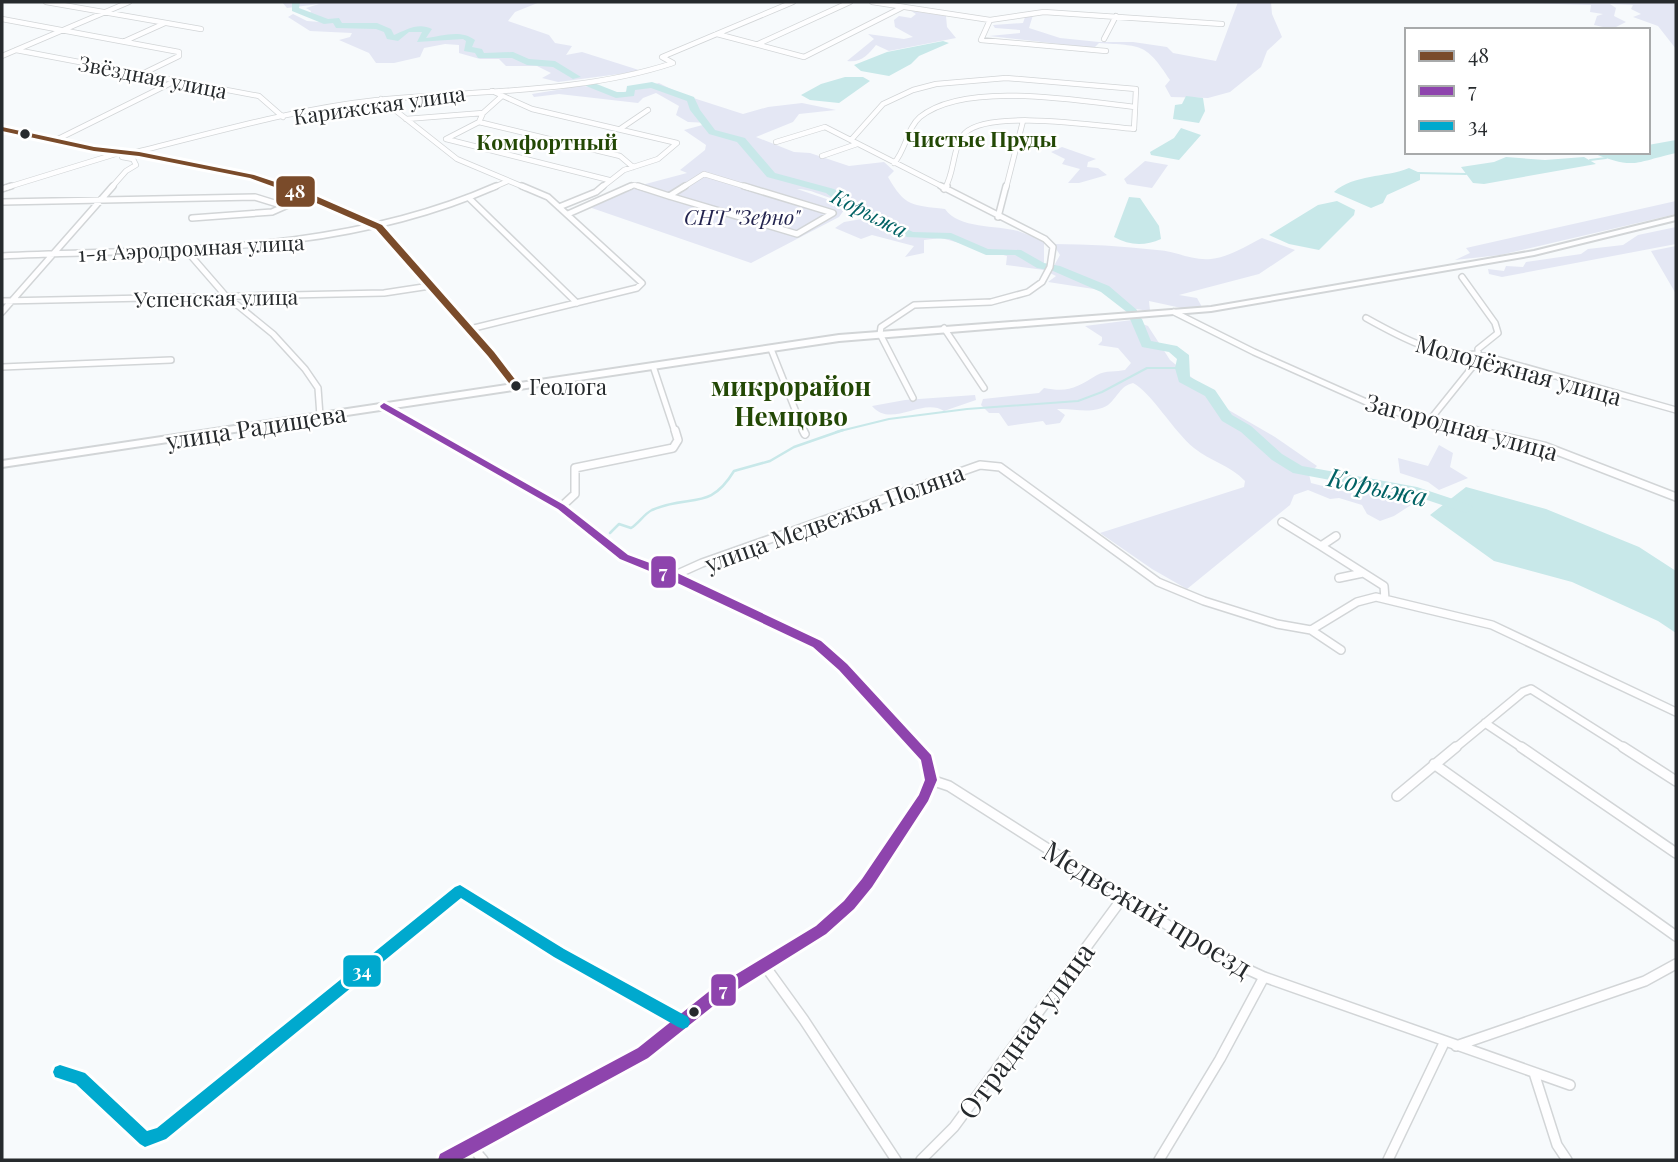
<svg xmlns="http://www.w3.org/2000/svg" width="1678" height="1162" font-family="'Playfair Display',serif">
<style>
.green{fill:#e4e7f4}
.water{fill:#c8e8e9}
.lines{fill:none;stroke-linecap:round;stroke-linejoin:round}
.stream-far1{stroke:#c8e8e9;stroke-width:2}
.stream{stroke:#c8e8e9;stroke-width:2.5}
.river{fill:#c8e8e9;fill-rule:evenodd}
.street-far3-casing{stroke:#d2d5d7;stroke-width:6}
.street-far2-casing{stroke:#d2d5d7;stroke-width:8}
.street-far1-casing{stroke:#d2d5d7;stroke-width:10}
.street-casing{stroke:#d2d5d7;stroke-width:12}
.secondary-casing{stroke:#d2d5d7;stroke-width:3}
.primary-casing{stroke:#d2d5d7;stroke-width:4}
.street-far3{stroke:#fefeff;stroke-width:4.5}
.street-far2{stroke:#fefeff;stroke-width:5}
.street-far1{stroke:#fefeff;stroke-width:7}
.street{stroke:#fefeff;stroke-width:9}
.secondary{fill:#fefeff;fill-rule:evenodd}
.primary{fill:#fefeff;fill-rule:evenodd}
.bus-1-casing{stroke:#fff;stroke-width:6}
.bus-2-casing{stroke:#fff;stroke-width:6}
.bus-3-casing{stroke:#fff;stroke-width:6}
.bus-1{fill:#7a4b2a;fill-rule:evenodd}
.bus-2{fill:#8e44ad;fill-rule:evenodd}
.bus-3{fill:#00a9ce;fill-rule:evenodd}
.bus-dot{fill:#262a2d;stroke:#fff;stroke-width:2.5}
.labels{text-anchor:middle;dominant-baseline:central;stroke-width:5;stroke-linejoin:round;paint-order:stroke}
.far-street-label{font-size:21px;fill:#262a2d;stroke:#fff}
.far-neighbourhood-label{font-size:21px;font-weight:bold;fill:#234805;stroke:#fff}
.far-water-label{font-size:21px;font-style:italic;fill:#006264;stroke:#fff}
.far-park-label{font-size:21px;font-style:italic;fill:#22234e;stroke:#fff}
.bus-label{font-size:22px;fill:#262a2d;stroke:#fff;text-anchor:start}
.street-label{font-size:24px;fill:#262a2d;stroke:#fff}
.neighbourhood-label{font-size:26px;font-weight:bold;fill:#234805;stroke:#fff}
.water-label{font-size:26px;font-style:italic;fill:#006264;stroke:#fff}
.near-street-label{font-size:28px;fill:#262a2d;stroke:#fff}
.line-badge{stroke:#fff;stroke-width:2.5}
.badge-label{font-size:19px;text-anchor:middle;font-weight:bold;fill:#fff}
</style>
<rect width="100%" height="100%" fill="#f7fafc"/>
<path class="green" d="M 282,2 L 540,2 L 515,12 L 508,21 L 549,35 L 555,43 L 572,46 L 566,55 L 582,52 L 642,71 L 558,82 L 542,78 L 551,73 L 537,66 L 506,66 L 499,59 L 480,59 L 459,53 L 459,45 L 445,44 L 424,48 L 420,57 L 394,63 L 376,63 L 369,53 L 339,40 L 350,37 L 352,33 L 310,31 L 288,17 L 293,14 L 307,21 L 320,22 L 320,19 L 309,16 L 311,11 L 306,8 L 319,4 L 287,8 Z
M 1238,2 L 1271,2 L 1272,14 L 1282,37 L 1267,51 L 1261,67 L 1230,92 L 1208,98 L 1171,97 L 1165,86 L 1170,80 C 1146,43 1142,46 1099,43 L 1094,48 L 989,36 L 1020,33 L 1020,30 L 995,28 L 993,25 L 1023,23 L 1026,14 L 1033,15 L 1029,28 L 1060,38 L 1099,42 L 1133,42 L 1167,47 L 1173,53 L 1216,61 Z
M 1484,2 L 1676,2 L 1676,49 L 1658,26 L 1633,17 L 1641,14 L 1631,9 L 1633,5 L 1610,4 L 1616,8 L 1614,16 L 1626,22 L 1612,29 L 1594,25 L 1597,16 L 1603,14 L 1590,12 L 1591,5 Z
M 911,11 L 946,16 L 947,27 L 956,38 L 889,51 L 876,45 C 868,55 861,63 847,61 L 874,39 L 868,34 L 904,39 L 913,37 L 895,27 L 894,20 L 899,16 L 911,18 L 916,14 Z
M 659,83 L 681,94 L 743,114 L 768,107 L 802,103 L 836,110 L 799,114 L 793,122 L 756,137 L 794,152 L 810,153 L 849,166 L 884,162 L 894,171 L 888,177 C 905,207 912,205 945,209 C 959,229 996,225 1018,231 C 1027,234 1035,238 1044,241 L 1044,270 L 1006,265 L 1007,256 L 941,238 L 924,240 L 924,253 L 905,257 L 914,246 L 872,235 L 861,239 L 835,228 L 844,222 L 862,219 L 856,211 L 862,204 C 852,199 845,201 835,199 C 821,196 811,189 797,189 L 847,206 L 839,217 L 751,263 L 586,206 L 623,190 L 687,173 L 680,170 L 705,150 L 706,145 L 684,130 L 710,123 L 688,122 L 676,115 L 679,106 L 656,93 L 643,98 L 638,103 L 559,94 L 534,97 L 532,94 L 563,89 L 574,84 L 620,93 Z
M 1062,147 L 1096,159 L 1088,162 L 1087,167 L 1098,168 L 1107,175 L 1079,183 L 1068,183 L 1080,169 L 1062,164 L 1065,159 L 1051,152 Z
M 1145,161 L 1168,165 L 1152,188 L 1127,184 L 1124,179 Z
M 1676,201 L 1676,214 L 1500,255 L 1455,260 L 1470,253 L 1466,248 Z
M 1676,227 L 1676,244 L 1502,277 L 1489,274 L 1488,269 L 1504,271 L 1506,266 L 1523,267 L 1526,262 L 1581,254 L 1588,249 L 1623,245 L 1638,235 Z
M 1262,238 L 1295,250 L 1259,274 L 1179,295 L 1197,298 L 1202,307 L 1186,309 L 1149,301 L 1150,311 L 1128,308 L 1100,290 L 1048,282 L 1056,276 L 1050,273 L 1060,255 L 1053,244 C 1088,244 1122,246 1157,250 C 1176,251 1192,261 1211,259 C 1229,257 1246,246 1262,238 Z
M 1676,246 L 1676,294 L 1651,251 Z
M 1132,320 L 1148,326 L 1170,360 L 1206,389 L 1220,405 L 1275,437 L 1317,466 L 1309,474 L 1311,483 L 1354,494 L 1410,491 L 1425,496 L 1394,516 L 1380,521 L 1367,514 L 1362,505 L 1339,498 L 1330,499 L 1308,490 L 1294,495 L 1290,505 L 1187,589 L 1152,569 L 1100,533 L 1244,487 L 1245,481 C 1230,465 1210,461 1194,448 C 1174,432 1151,392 1133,383 C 1120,386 1118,397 1108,405 C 1092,415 1074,408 1057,409 L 1065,415 L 1060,423 L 1046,425 L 1043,421 L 1008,426 L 999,413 L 989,413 L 981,405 L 983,399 L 1039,393 L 1044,388 C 1069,393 1077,387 1097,375 C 1105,370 1117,372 1125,370 L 1131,363 L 1118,348 L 1098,345 L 1102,341 L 1102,337 L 1085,326 Z
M 975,395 L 976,400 L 944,411 C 922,397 891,429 872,406 L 905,400 Z
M 1439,445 L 1453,453 L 1450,467 L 1468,478 L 1439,490 L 1428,482 L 1400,473 L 1398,458 L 1428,466 Z"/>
<path class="water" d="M 943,41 L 949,43 L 919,56 L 911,64 L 889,76 L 861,71 L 854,65 L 887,52 Z
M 845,77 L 863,77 L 870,81 L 839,103 L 810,100 L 801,95 L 821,84 Z
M 1186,96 L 1203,98 L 1205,111 L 1199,123 L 1173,119 L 1175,105 L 1182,104 Z
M 1181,128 L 1201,135 L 1179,160 L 1151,155 L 1150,152 L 1174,138 Z
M 1676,140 L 1676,153 C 1632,163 1635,170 1590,152 L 1648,152 L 1648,145 Z
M 1506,157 L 1545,160 L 1584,157 L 1596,164 L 1484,184 L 1473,183 L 1461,167 L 1494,162 Z
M 1409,168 L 1420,173 L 1420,180 L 1387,195 L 1383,203 L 1371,208 L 1334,192 C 1354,174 1385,178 1409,168 Z
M 1129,197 L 1140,198 L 1159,226 L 1161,239 C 1145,246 1130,246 1114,237 Z
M 1337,201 L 1355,210 L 1354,215 L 1319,250 L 1289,244 L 1269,235 L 1318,205 Z
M 1466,487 L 1546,509 L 1639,547 L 1676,571 L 1676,633 L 1658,621 L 1572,582 L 1494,561 L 1430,515 Z"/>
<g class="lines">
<path class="stream-far1" d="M 1590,160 L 1606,158
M 1418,173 L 1466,174
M 836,432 L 889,419 L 967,409 L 1078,401 L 1102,392 L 1147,368 L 1181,368"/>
<path class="stream" d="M 610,533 L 619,524 L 631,528 C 639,523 644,514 652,510 C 691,493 709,512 734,471 L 770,461 L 794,447 L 843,430"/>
<path class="river" d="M 292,2 L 300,2 L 299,8 L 328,19 L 339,18 L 342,23 L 377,23 L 391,29 L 394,35 C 406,30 418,22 432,29 L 426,38 C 443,36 460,29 475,40 L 472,47 L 482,49 L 484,53 L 513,52 L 529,59 L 555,61 L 581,77 L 573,79 L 553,67 L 527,65 L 512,58 L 478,58 L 475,53 L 464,51 L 466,41 L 463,39 L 417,42 L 422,32 L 409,32 L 398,41 L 387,39 L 384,32 L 376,29 L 336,28 L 333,23 L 324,24 L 292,11 Z
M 589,81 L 617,92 L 626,92 L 627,86 L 652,82 L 694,97 L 700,110 L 715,130 L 745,138 L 775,173 L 834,189 L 853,203 L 913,232 L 951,233 L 988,249 L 1021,250 L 1044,263 L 1060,266 L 1109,286 L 1137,310 L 1137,316 L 1142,319 L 1151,341 L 1177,346 L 1189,355 L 1190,377 L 1215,390 L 1232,415 L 1251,426 L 1282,454 L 1302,466 L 1417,487 L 1471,505 L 1473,508 L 1466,513 L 1415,496 L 1293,473 L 1272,460 L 1241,432 L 1222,421 L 1205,396 L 1179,382 L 1175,368 L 1177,359 L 1169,352 L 1142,347 L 1130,319 L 1132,316 L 1101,292 L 1053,271 L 1037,268 L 1015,255 L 986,255 L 949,239 L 907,237 L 845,207 L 826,193 L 767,177 L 737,142 L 709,134 L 690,110 L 687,101 L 651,88 L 635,90 L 634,96 L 616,98 L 586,86 L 584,84 Z"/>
<defs>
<path id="street-far3" d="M 46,2 L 201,29
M 872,2 L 990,20 L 1044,12 L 1222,24
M 2,19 L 179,52 L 179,56 L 144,73
M 990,20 L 981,40 L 1106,51
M 717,34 L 804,57 L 903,7
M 1104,39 L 1116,16
M 125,41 L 165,23
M 758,44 L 850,2
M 16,50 L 259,96 L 283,117
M 2,56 L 129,2
M 492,91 L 532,109 L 677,143 L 658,159 L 624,170 L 601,188
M 381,99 L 457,159 L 526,188
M 406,119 L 483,113
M 479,122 L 620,156 L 633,167
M 620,129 L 648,110
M 446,139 L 609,180
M 446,139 L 479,122 L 483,113 L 502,96
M 56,140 L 177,80
M 851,140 L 883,104 L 913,90 L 936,84 L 1006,78 L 1136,89 L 1134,129 C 1099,126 989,109 965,133 C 952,147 955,172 945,188
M 776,142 L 825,127 L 945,188
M 132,153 C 213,133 294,109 377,100 C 475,90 579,94 673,63 L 662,57 L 793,2
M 822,156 L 857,144
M 894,163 C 906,150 907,128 920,117 C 965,80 1080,101 1135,107
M 5,188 L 122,152 L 122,157 L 133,159 L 136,165 L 126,171 L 111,188
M 492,188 L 508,181
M 627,188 L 634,185 L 644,188
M 682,188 L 704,174 L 750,188
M 1006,188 L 1023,121"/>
<path id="street-far2" d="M 638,186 L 669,196
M 2,189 L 11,186
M 944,189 L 947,186
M 669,196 L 797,234 L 833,213 L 744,186
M 669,196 L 685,186
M 470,199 L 577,303
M 2,202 L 255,197 L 284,206
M 559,207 L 596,192 L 603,186
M 568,214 L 631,186
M 998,217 L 1006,186
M 192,218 L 272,212 L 308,196
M 194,248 L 192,257 L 225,295 L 273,334 L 305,369 L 318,388 L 320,416
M 2,256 C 172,248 337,256 496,186
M 2,301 L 384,293 L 430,286
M 2,312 L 113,186
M 1174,312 L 1254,352 L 1382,409 L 1482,432
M 1366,318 C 1400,337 1438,358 1478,354 L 1676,410
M 944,328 L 984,388
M 470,329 L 637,288 L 642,283 L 548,197 L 522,186
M 771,349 L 804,432
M 653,366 L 675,432
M 2,367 L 171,360
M 913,398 L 880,334 L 881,327 L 914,305 L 991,302 L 1028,292 L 1042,282 L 1050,267 L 1053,247 L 1045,239 L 941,186
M 1429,421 L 1478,360 L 1478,349 L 1498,333 L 1495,323 L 1462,277"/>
<path id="street-far1" d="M 803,430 L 805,434
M 1474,430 L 1544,446 L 1676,497
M 561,507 L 575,494 L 575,468 L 673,448 L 678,440 L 675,430
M 1282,522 L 1321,546
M 1336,536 L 1321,546 L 1384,586 L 1385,599
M 673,576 L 702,563 L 980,465 L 1000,467 L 1158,582 L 1204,601 L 1277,624 L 1311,630 L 1357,602 L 1376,597 L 1492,625 L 1676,712
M 1339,578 L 1363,573
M 1311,630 L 1341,650
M 1485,723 L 1524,749
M 1454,749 L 1523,692 L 1531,689 L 1626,749"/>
<path id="street" d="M 1521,747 L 1676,853
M 1623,747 L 1676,781
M 1434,764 L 1676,936
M 931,780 L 949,786 L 1210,952 L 1264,977 L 1570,1085
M 1397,796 L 1456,747
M 765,966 L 804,1020 L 896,1160
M 1456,1046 L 1645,981 L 1676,964
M 60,1072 L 80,1078 L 145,1139 L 161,1134 L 460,891 L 559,953 L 683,1022
M 1534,1073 L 1557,1145 L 1567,1160
M 471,1146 L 483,1160
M 921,1160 L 954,1127 L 1124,896
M 1159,1160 L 1220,1059 L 1264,977
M 1388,1160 L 1444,1043"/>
<path id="secondary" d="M 2,127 L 94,147 L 139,152 L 254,175 L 310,195 L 381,226 L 494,352 L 520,386 L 519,388 L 513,388 L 488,356 L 377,228 L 306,197 L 250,178 L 139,156 L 94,151 L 2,131 Z
M 381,404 L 387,404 L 564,505 L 627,555 L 676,574 L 821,641 L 847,664 L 931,755 L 937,780 L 928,800 L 871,887 L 853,909 L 825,934 L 722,998 L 648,1058 L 460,1160 L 439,1160 L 441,1155 L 638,1048 L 712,990 L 817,926 L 845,901 L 863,879 L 919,795 L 925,780 L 922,760 L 839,670 L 813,647 L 670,578 L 621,559 L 558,509 L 381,408 L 380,406 Z"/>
<path id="primary" d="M 1676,216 L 1676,220 L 1534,255 L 1211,311 L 839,341 L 2,467 L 2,461 L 839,335 L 1211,307 L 1534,251 Z"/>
</defs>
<use href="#street-far3" class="street-far3-casing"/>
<use href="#street-far2" class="street-far2-casing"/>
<use href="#street-far1" class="street-far1-casing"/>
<use href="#street" class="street-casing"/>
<use href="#secondary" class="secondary-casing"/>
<use href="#primary" class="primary-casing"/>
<use href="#street-far3" class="street-far3"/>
<use href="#street-far2" class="street-far2"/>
<use href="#street-far1" class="street-far1"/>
<use href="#street" class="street"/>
<use href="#secondary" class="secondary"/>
<use href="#primary" class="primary"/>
<defs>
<path id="bus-1" d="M 2,127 L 94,147 L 139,152 L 254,175 L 311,194 L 382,225 L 494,352 L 520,386 L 516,389 L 513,388 L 488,356 L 376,229 L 305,198 L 250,178 L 139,156 L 94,151 L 2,131 Z"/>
<path id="bus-2" d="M 384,403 L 564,505 L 628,555 L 677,573 L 821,641 L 847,664 L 931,755 L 937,780 L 928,801 L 872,887 L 854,909 L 826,934 L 722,999 L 648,1058 L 461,1160 L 438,1160 L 440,1154 L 638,1048 L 712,989 L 816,926 L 844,901 L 862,879 L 919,795 L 925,780 L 921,760 L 839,670 L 813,647 L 669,579 L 620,559 L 558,509 L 381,408 L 380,406 Z"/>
<path id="bus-3" d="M 460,885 L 564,949 L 688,1017 L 690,1022 L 688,1027 L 683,1029 L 678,1027 L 554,957 L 461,898 L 166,1139 L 145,1147 L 140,1144 L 76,1084 L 55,1077 L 53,1072 L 55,1067 L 60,1065 L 85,1073 L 147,1131 L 157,1128 L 455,887 Z"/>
</defs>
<use href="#bus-1" class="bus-1-casing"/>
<use href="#bus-2" class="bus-2-casing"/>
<use href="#bus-3" class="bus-3-casing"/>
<use href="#bus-1" class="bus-1"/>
<use href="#bus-2" class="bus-2"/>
<use href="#bus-3" class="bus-3"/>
</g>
<g class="bus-dot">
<circle cx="25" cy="134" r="6"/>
<circle cx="516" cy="386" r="6"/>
<circle cx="694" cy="1012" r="6"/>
</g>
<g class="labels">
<g class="far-street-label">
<text transform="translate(153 76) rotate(11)">Звёздная улица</text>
<text transform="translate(379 104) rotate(-8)">Карижская улица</text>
<text transform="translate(191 247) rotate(-3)">1-я Аэродромная улица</text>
<text transform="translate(216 297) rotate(-1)">Успенская улица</text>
</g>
<g class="far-neighbourhood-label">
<text x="981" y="138">Чистые Пруды</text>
<text x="547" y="141">Комфортный</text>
</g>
<g class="far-water-label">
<text transform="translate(870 212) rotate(27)">Корыжа</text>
</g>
<g class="far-park-label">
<text x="742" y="216">СНТ "Зерно"</text>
</g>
<g class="bus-label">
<text x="529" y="386">Геолога</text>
</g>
<g class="street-label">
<text transform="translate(1519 369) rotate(15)">Молодёжная улица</text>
<text transform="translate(256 426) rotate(-9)">улица Радищева</text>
<text transform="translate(1462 426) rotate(15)">Загородная улица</text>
<text transform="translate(834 517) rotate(-20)">улица Медвежья Поляна</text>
</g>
<g class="neighbourhood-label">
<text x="791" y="385">микрорайон<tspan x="791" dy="30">Немцово</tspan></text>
</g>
<g class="water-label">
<text transform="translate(1378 486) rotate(12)">Корыжа</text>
</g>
<g class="near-street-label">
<text transform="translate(1148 908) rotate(31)">Медвежий проезд</text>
<text transform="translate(1025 1030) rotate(-54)">Отрадная улица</text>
</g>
</g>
<g class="line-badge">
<rect x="275" y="175" width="41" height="33" rx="7" fill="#7a4b2a"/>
<rect x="650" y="555" width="27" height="34" rx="7" fill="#8e44ad"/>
<rect x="342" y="954" width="40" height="34" rx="7" fill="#00a9ce"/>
<rect x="710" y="973" width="27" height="34" rx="7" fill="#8e44ad"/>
</g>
<g class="badge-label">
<text x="295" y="198">48</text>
<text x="663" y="579">7</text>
<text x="362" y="978">34</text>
<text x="723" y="997">7</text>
</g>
<rect width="1678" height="1162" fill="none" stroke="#262a2d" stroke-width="7"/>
<rect x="1405" y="28" width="245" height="126" fill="#ffffff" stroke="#a8aaab" stroke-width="2"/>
<rect x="1419" y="51" width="35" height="10" fill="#7a4b2a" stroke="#a8aaab" stroke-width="2"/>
<text x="1468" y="63" font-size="21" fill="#262a2d">48</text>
<rect x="1419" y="86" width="35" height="10" fill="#8e44ad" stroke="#a8aaab" stroke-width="2"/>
<text x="1468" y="98" font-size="21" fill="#262a2d">7</text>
<rect x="1419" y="121" width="35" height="10" fill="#00a9ce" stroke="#a8aaab" stroke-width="2"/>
<text x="1468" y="133" font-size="21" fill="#262a2d">34</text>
</svg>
